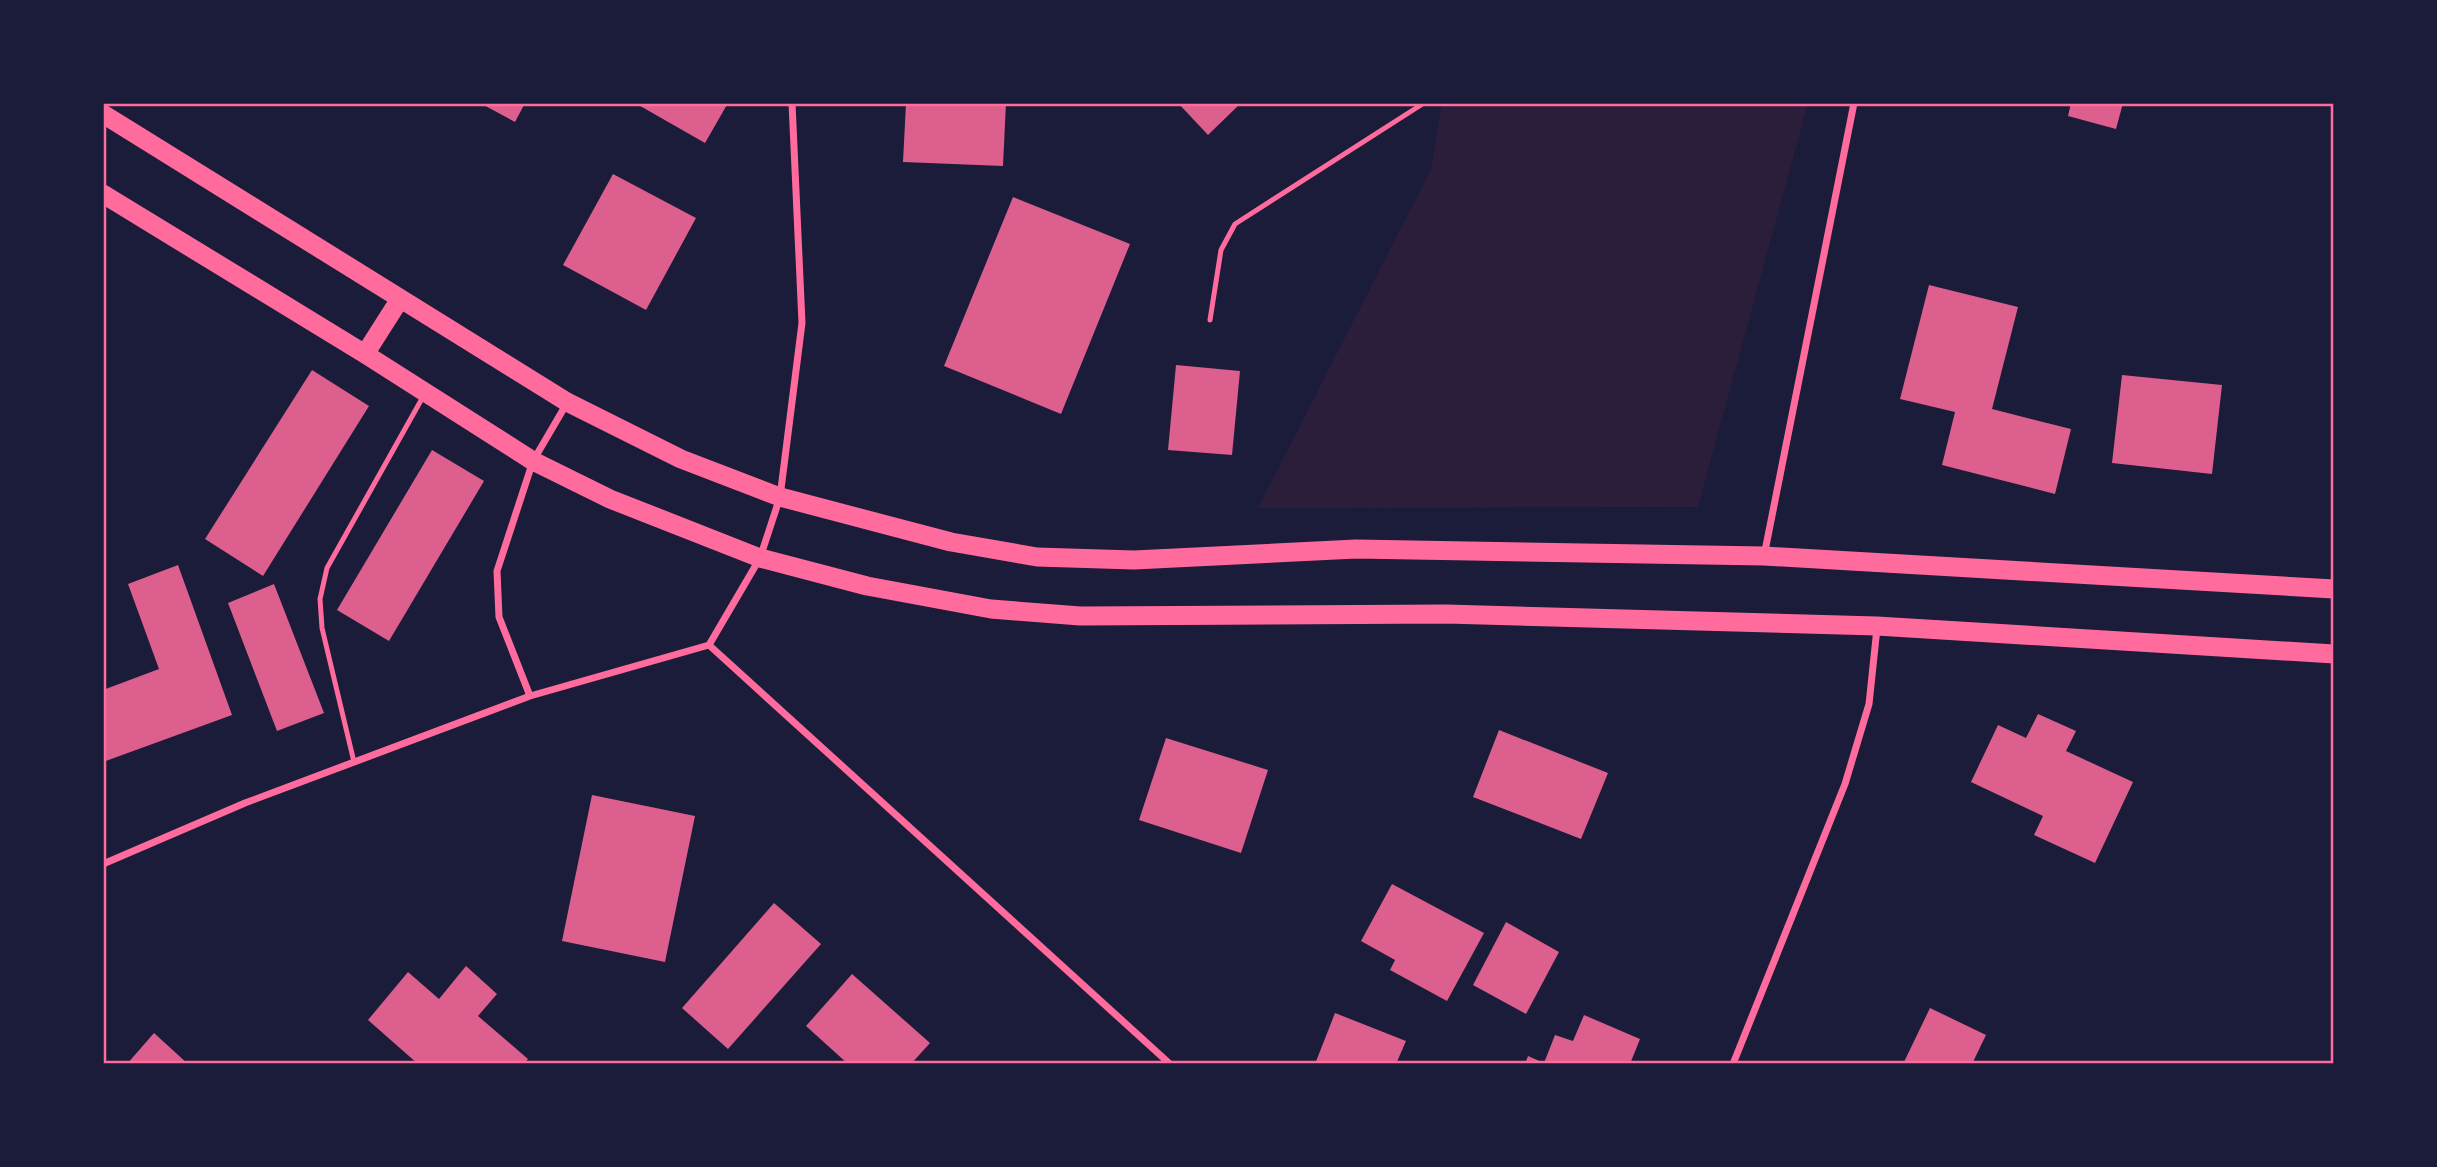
<svg xmlns="http://www.w3.org/2000/svg" width="2437" height="1167" font-family="'Titillium Web',sans-serif">
<style>
.green{fill:#2a1e3b}
.building{fill:#dd5f8e}
.lines{fill:none;stroke-linecap:round;stroke-linejoin:round}
.service{stroke:#ff6b9d;stroke-width:5}
.minor{stroke:#ff6b9d;stroke-width:7}
.trunk{stroke:#ff6b9d;stroke-width:19}
.neatline{fill:none;stroke:#ff6b9d;stroke-width:2.5}
</style>
<rect width="100%" height="100%" fill="#1b1b3a"/>
<path class="green" d="M 1442,103 L 1808,103 L 1698,507 L 1258,508 L 1431,169 Z"/>
<path class="building" d="M 480,103 L 525,103 L 515,122 Z
M 635,103 L 728,103 L 705,143 Z
M 906,103 L 1006,103 L 1003,166 L 903,162 Z
M 1178,103 L 1241,103 L 1208,135 Z
M 2071,103 L 2123,103 L 2116,129 L 2068,116 Z
M 613,174 L 696,218 L 646,310 L 563,265 Z
M 1013,197 L 1130,244 L 1061,414 L 944,366 Z
M 1929,285 L 2018,307 L 1992,409 L 2071,429 L 2055,494 L 1942,465 L 1955,412 L 1900,399 Z
M 1176,365 L 1240,371 L 1232,455 L 1168,450 Z
M 312,370 L 369,406 L 263,576 L 205,539 Z
M 2122,375 L 2222,385 L 2212,474 L 2112,463 Z
M 432,450 L 484,481 L 389,641 L 337,610 Z
M 178,565 L 232,715 L 103,762 L 103,690 L 159,669 L 128,584 Z
M 274,584 L 324,713 L 277,731 L 228,603 Z
M 2038,714 L 2076,731 L 2066,751 L 2133,782 L 2095,863 L 2034,835 L 2043,816 L 1971,782 L 1998,725 L 2026,738 Z
M 1499,730 L 1608,773 L 1581,839 L 1473,797 Z
M 1166,738 L 1268,770 L 1241,853 L 1139,820 Z
M 592,795 L 695,816 L 665,962 L 562,941 Z
M 1392,884 L 1484,933 L 1447,1001 L 1390,970 L 1395,960 L 1361,941 Z
M 774,903 L 821,944 L 728,1049 L 682,1008 Z
M 1506,922 L 1559,952 L 1526,1014 L 1473,985 Z
M 466,966 L 497,994 L 478,1016 L 528,1059 L 524,1064 L 418,1064 L 368,1020 L 408,972 L 439,999 Z
M 852,974 L 930,1043 L 911,1064 L 848,1064 L 806,1026 Z
M 1930,1008 L 1986,1035 L 1972,1064 L 1903,1064 Z
M 1335,1013 L 1406,1041 L 1396,1064 L 1315,1064 Z
M 1584,1015 L 1640,1039 L 1630,1064 L 1525,1064 L 1528,1056 L 1544,1063 L 1555,1035 L 1573,1041 Z
M 154,1033 L 188,1064 L 127,1064 Z"/>
<g class="lines">
<path class="service" d="M 1210,320 L 1221,250 L 1235,224 L 1424,103
M 354,762 L 322,628 L 320,599 L 327,568 L 424,395"/>
<path class="minor" d="M 1764,556 L 1854,103
M 709,645 L 1170,1064
M 530,696 L 499,617 L 497,571 L 533,461 L 567,403
M 103,864 L 245,803 L 530,696 L 709,645 L 760,558 L 780,497 L 802,323 L 792,103
M 1733,1064 L 1845,784 L 1869,704 L 1877,628"/>
<path class="trunk" d="M 103,114 L 567,402 L 681,459 L 780,497 L 951,542 L 1037,557 L 1134,560 L 1356,549 L 1764,556 L 2334,589
M 103,194 L 365,354 L 533,461 L 610,499 L 760,558 L 867,586 L 991,609 L 1080,616 L 1446,614 L 1877,626 L 2334,654
M 365,354 L 400,299"/>
</g>
<rect width="2437" height="1167" fill="none" stroke="#1b1b3a" stroke-width="210"/>
<rect x="105" y="105" width="2227" height="957" class="neatline"/>
</svg>
